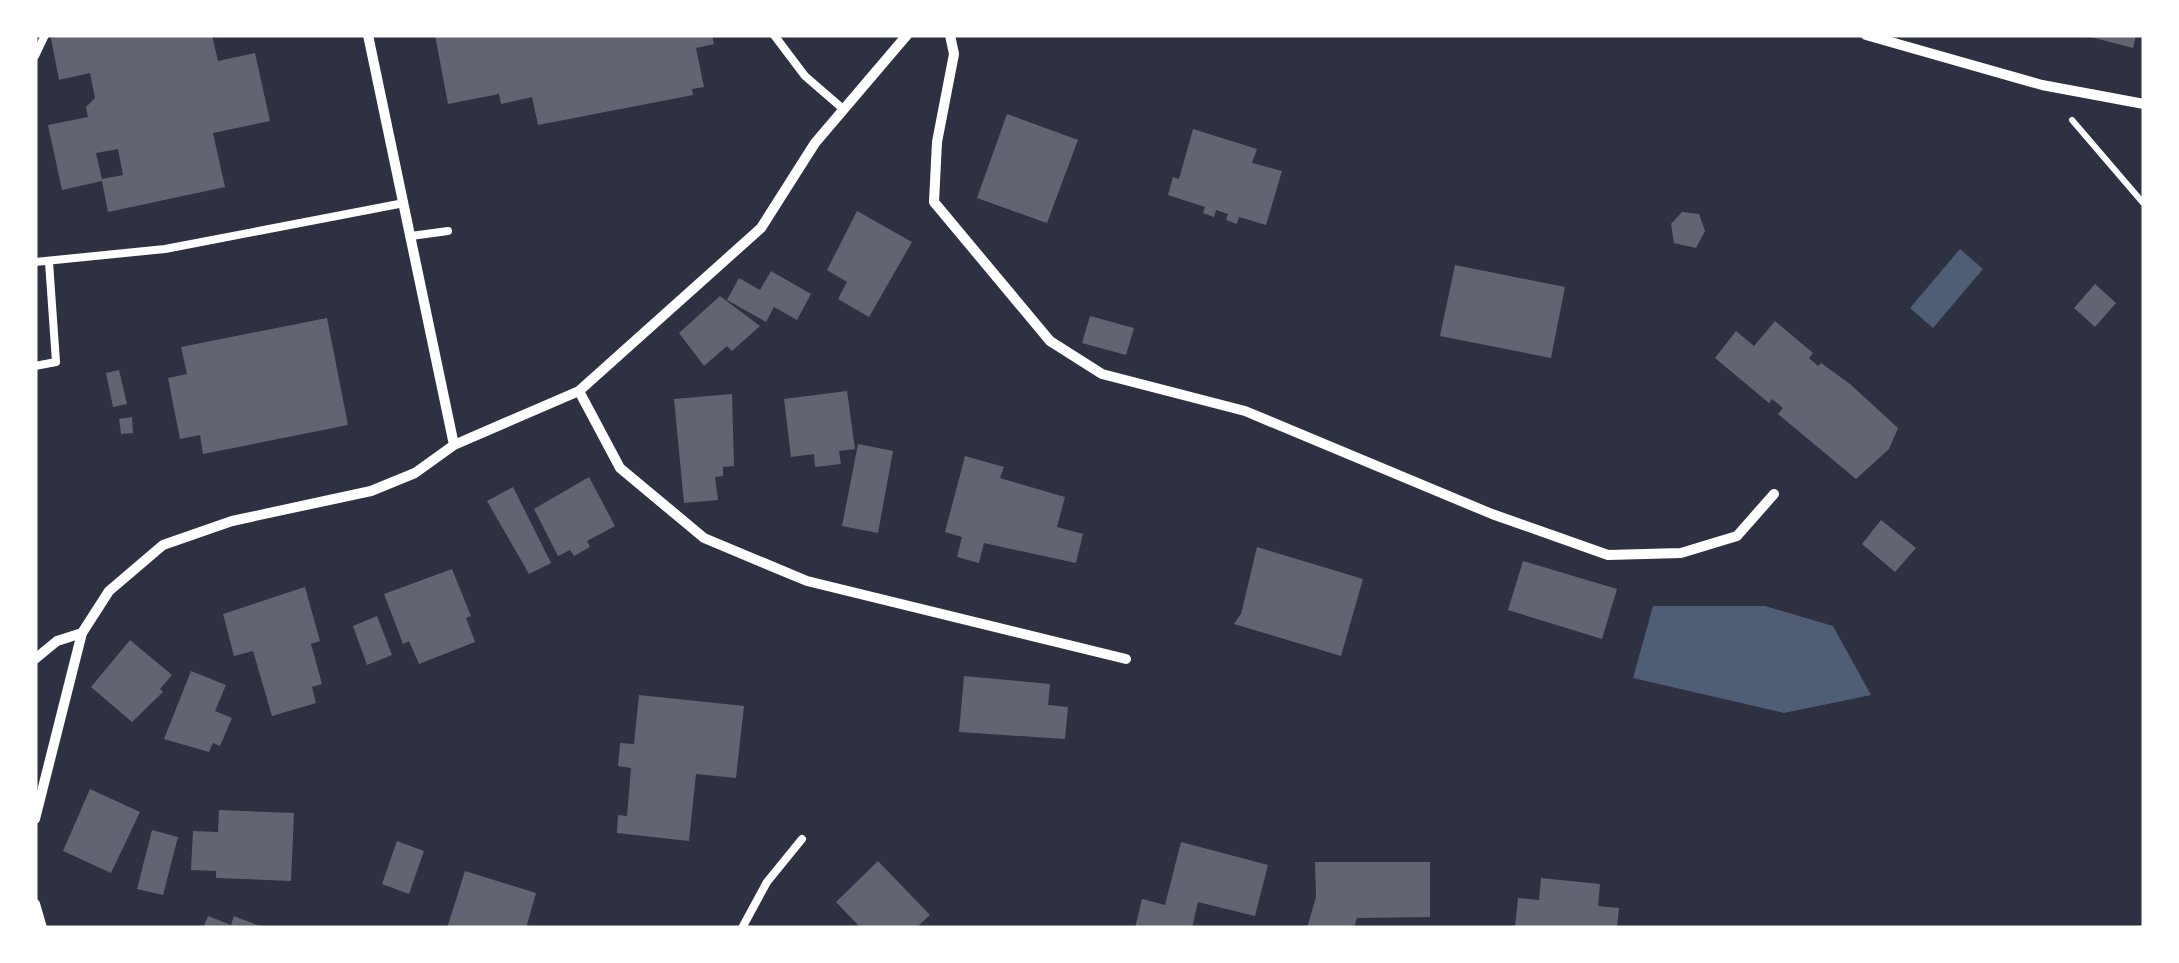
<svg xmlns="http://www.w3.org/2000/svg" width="2179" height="963" font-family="Ubuntu,sans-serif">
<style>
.water{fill:#4f5d75}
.building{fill:#626471;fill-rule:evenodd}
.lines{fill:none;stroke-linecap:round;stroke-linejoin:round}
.path{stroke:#fff;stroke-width:6}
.service{stroke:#fff;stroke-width:8}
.minor{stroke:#fff;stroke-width:10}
</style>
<rect width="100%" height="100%" fill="#2d3142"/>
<path class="water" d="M 1960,249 L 1983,269 L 1933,328 L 1910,308 Z
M 1653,606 L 1765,606 L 1833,626 L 1871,695 L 1784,713 L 1633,678 Z"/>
<path class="building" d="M 64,35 L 212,35 L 218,61 L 255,53 L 270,121 L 213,133 L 225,187 L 108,212 L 102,181 L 62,190 L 48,125 L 88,117 L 86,107 L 95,98 L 90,73 L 59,80 L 51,38 ZM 118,149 L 123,175 L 102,179 L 96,153 Z
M 435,35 L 712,35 L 714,44 L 696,48 L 704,87 L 692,89 L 693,95 L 538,125 L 532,97 L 501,104 L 499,94 L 448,104 Z
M 2083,35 L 2136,35 L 2133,48 Z
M 1007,114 L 1078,140 L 1047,223 L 977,198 Z
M 1193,129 L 1257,149 L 1252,163 L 1282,171 L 1266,225 L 1239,217 L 1237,224 L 1226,220 L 1228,214 L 1216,210 L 1214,217 L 1203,213 L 1205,207 L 1168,195 L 1173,177 L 1179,179 Z
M 857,211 L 912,242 L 869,317 L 838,299 L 847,282 L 827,270 Z
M 1682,212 L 1699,214 L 1705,231 L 1696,248 L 1674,243 L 1671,224 Z
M 1455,265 L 1565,287 L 1551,358 L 1440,336 Z
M 771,271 L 811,294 L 797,320 L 774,307 L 766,322 L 727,300 L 739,278 L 760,290 Z
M 2095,284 L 2116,303 L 2095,327 L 2074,308 Z
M 720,296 L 760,326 L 732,351 L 727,346 L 704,366 L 679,333 Z
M 1090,316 L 1134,328 L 1126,355 L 1082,343 Z
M 327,318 L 348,425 L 203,454 L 200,435 L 180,439 L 168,378 L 187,374 L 181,347 Z
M 1775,321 L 1813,353 L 1809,358 L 1818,366 L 1821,363 L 1850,384 L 1898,428 L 1889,449 L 1856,479 L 1778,414 L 1783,408 L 1772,399 L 1769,403 L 1715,358 L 1736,331 L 1754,346 Z
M 119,370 L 127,404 L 113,407 L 106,373 Z
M 847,391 L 855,449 L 839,451 L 841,464 L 815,467 L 814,454 L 791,457 L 784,399 Z
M 732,394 L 734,466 L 723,467 L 723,476 L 715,477 L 718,500 L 684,503 L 674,399 Z
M 132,417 L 133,433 L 121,434 L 119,419 Z
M 858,444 L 893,451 L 878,533 L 842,526 Z
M 965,456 L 1004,467 L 1000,478 L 1065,497 L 1057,527 L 1083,534 L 1076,563 L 984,543 L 979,563 L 957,557 L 962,537 L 945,532 Z
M 589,477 L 615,526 L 587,541 L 590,547 L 574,556 L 570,550 L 558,556 L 534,509 Z
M 513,487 L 551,563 L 529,574 L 487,501 Z
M 1881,520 L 1916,548 L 1895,572 L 1862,544 Z
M 1257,547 L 1363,579 L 1341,656 L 1234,624 L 1241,614 Z
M 1523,561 L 1617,589 L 1602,639 L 1508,610 Z
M 452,569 L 471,616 L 466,618 L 475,642 L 419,664 L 409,641 L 403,644 L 384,594 Z
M 305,587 L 320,641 L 311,644 L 322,684 L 312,687 L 316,703 L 272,716 L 253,651 L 234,656 L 223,614 Z
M 377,616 L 392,655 L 367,665 L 353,626 Z
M 130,640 L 172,675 L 160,689 L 163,692 L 132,722 L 91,687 Z
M 191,671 L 226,685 L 215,711 L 232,718 L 220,746 L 213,743 L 209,752 L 164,739 Z
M 964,676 L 1050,684 L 1048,705 L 1068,707 L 1065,739 L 959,732 Z
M 639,695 L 744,706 L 736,778 L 696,774 L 689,841 L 617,833 L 618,815 L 627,816 L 631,768 L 618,766 L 620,743 L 634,744 Z
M 90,789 L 140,812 L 111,873 L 63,851 Z
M 219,810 L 294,813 L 291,881 L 216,878 L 216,871 L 191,870 L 193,831 L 218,832 Z
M 152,830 L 178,837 L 163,895 L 137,889 Z
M 397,841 L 424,851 L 409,894 L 382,884 Z
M 1181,842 L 1268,865 L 1255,916 L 1198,902 L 1192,928 L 1135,928 L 1142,899 L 1165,905 Z
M 878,861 L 930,915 L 916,928 L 861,928 L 836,902 Z
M 1315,862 L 1430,862 L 1430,917 L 1357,918 L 1354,928 L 1307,928 L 1316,897 Z
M 465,871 L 536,893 L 526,928 L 447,928 Z
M 1541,878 L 1600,884 L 1598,906 L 1619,908 L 1617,928 L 1515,928 L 1518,898 L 1539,900 Z
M 208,916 L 231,925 L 234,916 L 265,928 L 203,928 Z"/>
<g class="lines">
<path class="path" d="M 2072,120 L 2144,204"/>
<path class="service" d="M 774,35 L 805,76 L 842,108
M 35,56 L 45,35
M 411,236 L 448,231
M 35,262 L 165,249 L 404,203
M 35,366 L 56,362 L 49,262
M 742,928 L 767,882 L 802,839"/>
<path class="minor" d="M 368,35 L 454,445
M 950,35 L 954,54 L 937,142 L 934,202 L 1050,341 L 1102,374 L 1245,411 L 1492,514 L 1608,555 L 1681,553 L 1737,536 L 1774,494
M 1866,35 L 2042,85 L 2144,104
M 579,391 L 620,468 L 704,538 L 807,581 L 1126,659
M 35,659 L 57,641 L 82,633 L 109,591 L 163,545 L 232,521 L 371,491 L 415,473 L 454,445 L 579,391 L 761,228 L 815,143 L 907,35
M 35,819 L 82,633
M 35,904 L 42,928"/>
</g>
<rect width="2179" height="963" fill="none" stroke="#ffffff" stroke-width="75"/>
</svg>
